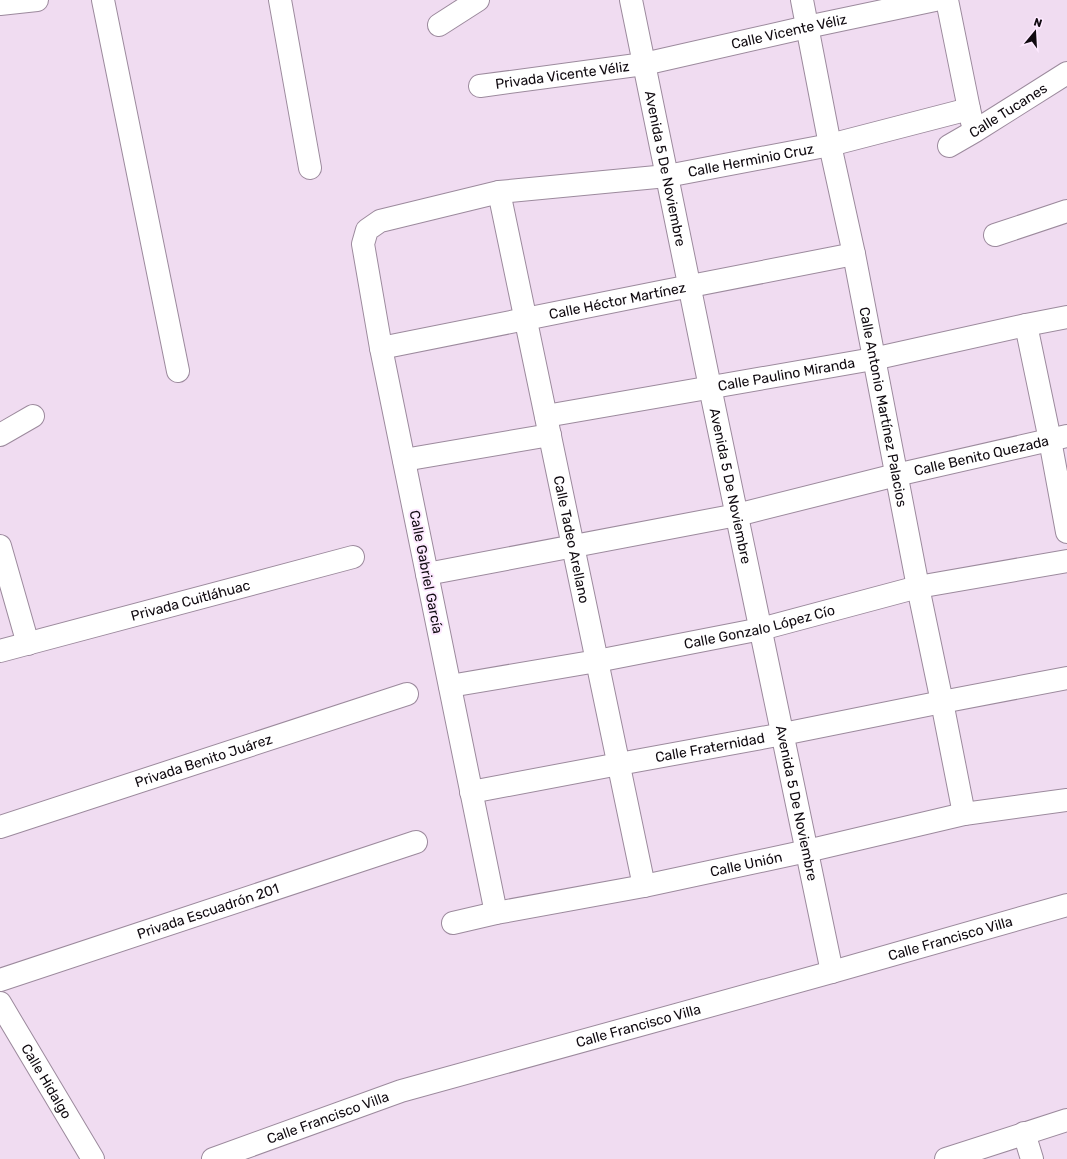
<svg xmlns="http://www.w3.org/2000/svg" width="1067" height="1159" font-family="Rubik,sans-serif">
<style>
.lines{fill:none;stroke-linecap:round;stroke-linejoin:round}
.minor-casing{stroke:#9c8a9d;stroke-width:24}
.major-casing{stroke:#9c8a9d;stroke-width:24}
.minor{stroke:#fff;stroke-width:22}
.major{stroke:#fff;stroke-width:22}
.labels{text-anchor:middle;dominant-baseline:central;stroke-width:4;stroke-linejoin:round;paint-order:stroke}
.street-label{font-size:14px;fill:#100a10;stroke:#fde9ff}
</style>
<rect width="100%" height="100%" fill="#f0dcf1"/>
<g class="lines">
<defs>
<g id="minor">
<path d="M 103,0 L 178,371"/>
<path d="M 280,0 L 310,168"/>
<path id="s1" d="M 631,0 L 710,387 L 832,972"/>
<path id="s2" d="M 802,0 L 830,145 L 854,254 L 918,587 L 942,702 L 964,814"/>
<path d="M 947,0 L 969,109 L 972,122"/>
<path d="M 439,25 L 478,0"/>
<path id="s3" d="M 480,86 L 644,64 L 807,27 L 935,0"/>
<path id="s4" d="M 949,146 L 975,131 L 1067,73"/>
<path id="s5" d="M 499,192 L 644,886"/>
<path d="M 995,235 L 1067,211"/>
<path d="M 1026,325 L 1050,440 L 1067,532"/>
<path id="s6" d="M 381,348 C 539,317 696,284 854,254"/>
<path id="s7" d="M 546,416 L 873,359 L 1026,325 L 1067,317"/>
<path d="M 0,435 L 33,416"/>
<path d="M 404,460 L 550,435"/>
<path d="M 0,546 L 28,644"/>
<path id="s8" d="M 427,574 L 737,515 L 896,475 L 1067,436"/>
<path id="s9" d="M 0,651 L 353,557"/>
<path id="s10" d="M 450,686 L 597,661 L 761,629 L 918,587 L 1067,561"/>
<path id="s11" d="M 471,792 L 619,764 L 783,734 L 942,702 L 1067,678"/>
<path id="s12" d="M 0,827 L 407,694"/>
<path id="s13" d="M 496,913 L 381,348 L 363,244 L 367,230 L 380,221 L 499,192 L 667,176 L 830,145 L 969,109"/>
<path id="s14" d="M 453,923 L 496,913 L 644,886 L 807,851 L 964,814 L 1067,800"/>
<path id="s15" d="M 0,980 L 416,842"/>
<path id="s16" d="M 0,1003 L 93,1159"/>
<path d="M 1024,1133 L 1032,1159"/>
<path id="s17" d="M 213,1159 L 401,1091 L 832,972 L 1067,905"/>
<path d="M 946,1159 L 1067,1120"/>
</g>
<path id="major" d="M 0,4 L 37,0"/>
</defs>
<use href="#minor" class="minor-casing"/>
<use href="#major" class="major-casing"/>
<use href="#minor" class="minor"/>
<use href="#major" class="major"/>
</g>
<g class="labels">
<g class="street-label">
<text stroke="none"><textPath href="#s3" startOffset="314">Calle Vicente Véliz</textPath></text>
<text stroke="none"><textPath href="#s3" startOffset="83">Privada Vicente Véliz</textPath></text>
<text stroke="none"><textPath href="#s4" startOffset="69">Calle Tucanes</textPath></text>
<text stroke="none"><textPath href="#s13" startOffset="1089">Calle Herminio Cruz</textPath></text>
<text stroke="none"><textPath href="#s1" startOffset="172">Avenida 5 De Noviembre</textPath></text>
<text stroke="none"><textPath href="#s6" startOffset="241">Calle Héctor Martínez</textPath></text>
<text stroke="none"><textPath href="#s7" startOffset="244">Calle Paulino Miranda</textPath></text>
<text stroke="none"><textPath href="#s2" startOffset="415">Calle Antonio Martínez Palacios</textPath></text>
<text stroke="none"><textPath href="#s8" startOffset="567">Calle Benito Quezada</textPath></text>
<text stroke="none"><textPath href="#s1" startOffset="496">Avenida 5 De Noviembre</textPath></text>
<text stroke="none"><textPath href="#s5" startOffset="355">Calle Tadeo Arellano</textPath></text>
<text transform="translate(426 572) rotate(79)">Calle Gabriel García</text>
<text stroke="none"><textPath href="#s9" startOffset="197">Privada Cuitláhuac</textPath></text>
<text stroke="none"><textPath href="#s10" startOffset="315">Calle Gonzalo López Cío</textPath></text>
<text stroke="none"><textPath href="#s11" startOffset="243">Calle Fraternidad</textPath></text>
<text stroke="none"><textPath href="#s12" startOffset="214">Privada Benito Juárez</textPath></text>
<text stroke="none"><textPath href="#s1" startOffset="820">Avenida 5 De Noviembre</textPath></text>
<text stroke="none"><textPath href="#s14" startOffset="299">Calle Unión</textPath></text>
<text stroke="none"><textPath href="#s15" startOffset="219">Privada Escuadrón 201</textPath></text>
<text stroke="none"><textPath href="#s17" startOffset="770">Calle Francisco Villa</textPath></text>
<text stroke="none"><textPath href="#s17" startOffset="446">Calle Francisco Villa</textPath></text>
<text stroke="none"><textPath href="#s16" startOffset="91">Calle Hidalgo</textPath></text>
<text stroke="none"><textPath href="#s17" startOffset="122">Calle Francisco Villa</textPath></text>
</g>
</g>
<g transform="translate(1035 32) rotate(18)" stroke="#fde9ff" stroke-width="3" paint-order="stroke">
<path d="M0-3L7 15L0 10L-7 15Z" fill="#100a10"/>
<text y="-6" font-size="11" font-weight="bold" text-anchor="middle" fill="#100a10">N</text>
</g>
</svg>
